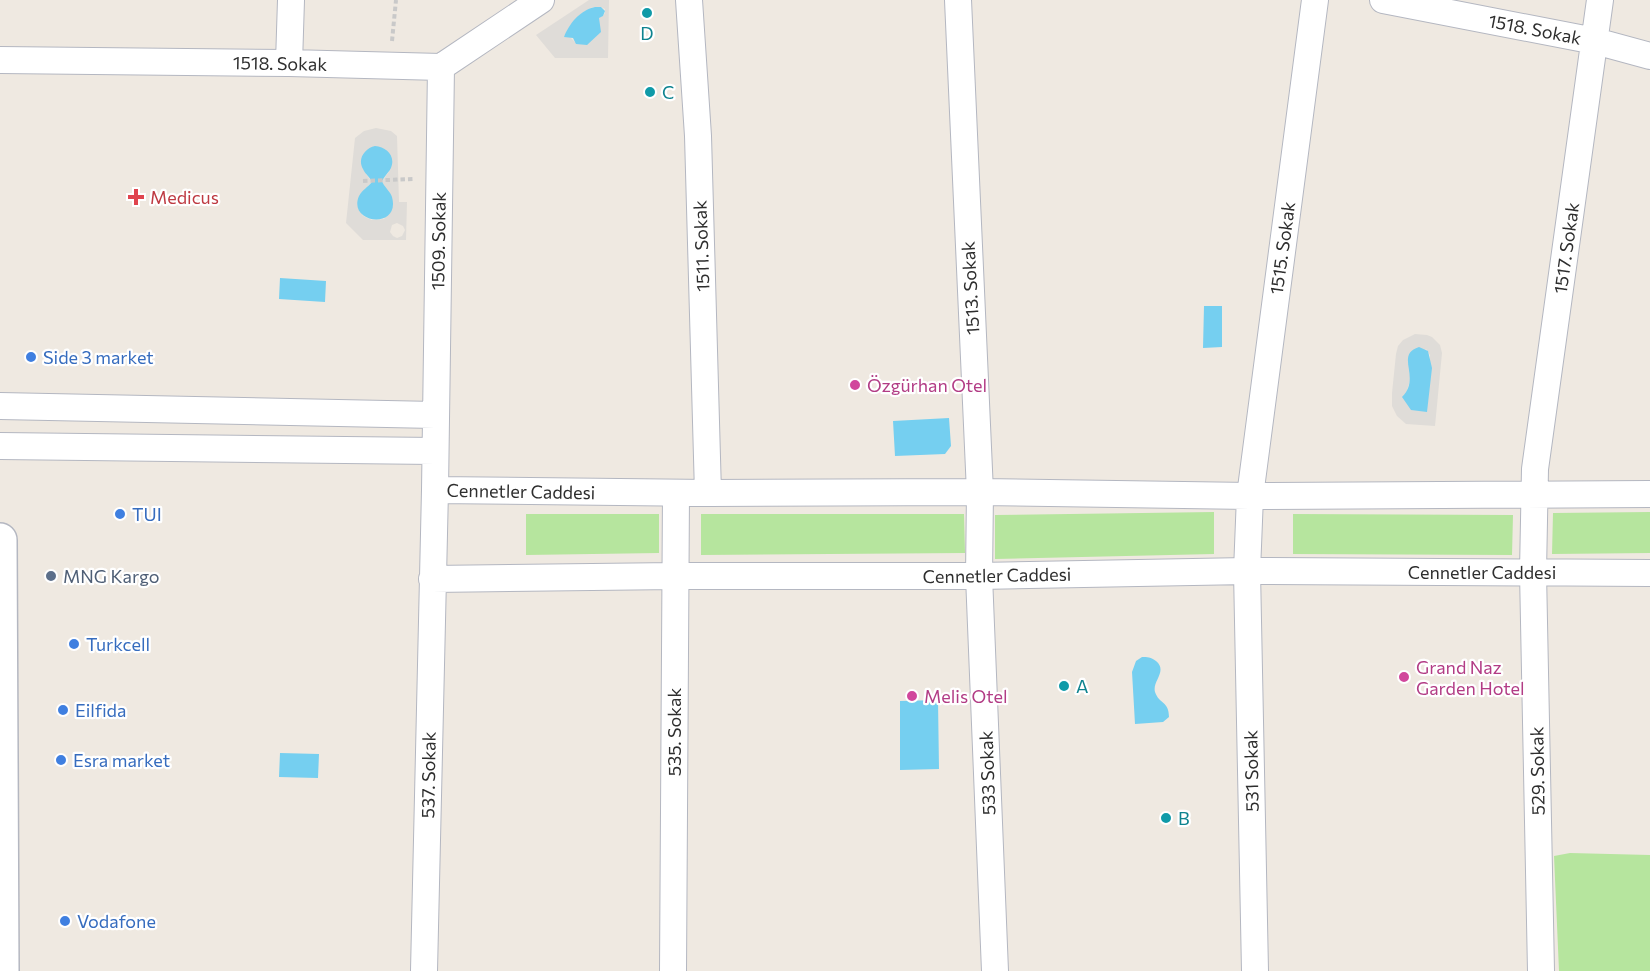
<svg xmlns="http://www.w3.org/2000/svg" width="1650" height="971" font-family="Commissioner,sans-serif">
<style>
.green{fill:#b6e59e}
.plaza{fill:#dfdcd8;fill-rule:evenodd}
.water{fill:#75cff0}
.lines{fill:none;stroke-linecap:round;stroke-linejoin:round}
.street-casing{stroke:#b4b7c1;stroke-width:28}
.secondary-casing{stroke:#b4b7c1;stroke-width:36}
.path{stroke:#c9c9c9;stroke-width:4;stroke-dasharray:4.5 3;stroke-linecap:butt}
.street{stroke:#fff;stroke-width:26}
.secondary{stroke:#fff;stroke-width:33}
.culture-dot{fill:#0f9aa8;stroke:#fff;stroke-width:2}
.health-dot{fill:#e0444e;stroke:#fff;stroke-width:2}
.shop-dot{fill:#3f7fe0;stroke:#fff;stroke-width:2}
.hotel-dot{fill:#d1479c;stroke:#fff;stroke-width:2}
.service-dot{fill:#5c6f8a;stroke:#fff;stroke-width:2}
.labels{text-anchor:middle;dominant-baseline:central;stroke-width:4.5;stroke-linejoin:round;paint-order:stroke}
.street-label{font-size:18px;fill:#2e2e2e;stroke:#fff}
.culture-label{font-size:18px;fill:#0d838f;stroke:#fff;text-anchor:start}
.health-label{font-size:18px;fill:#be3a42;stroke:#fff;text-anchor:start}
.shop-label{font-size:18px;fill:#366cbe;stroke:#fff;text-anchor:start}
.hotel-label{font-size:18px;fill:#b23c85;stroke:#fff;text-anchor:start}
.service-label{font-size:18px;fill:#4e5e75;stroke:#fff;text-anchor:start}
</style>
<rect width="100%" height="100%" fill="#efe9e1"/>
<path class="green" d="M 1214,512 L 1214,554 L 995,559 L 995,515 Z
M 1650,512 L 1650,553 L 1552,554 L 1553,513 Z
M 526,514 L 659,514 L 659,553 L 526,555 Z
M 701,514 L 964,514 L 965,553 L 701,555 Z
M 1293,514 L 1513,515 L 1512,555 L 1293,554 Z
M 1570,853 L 1650,855 L 1650,971 L 1559,971 L 1554,856 Z"/>
<path class="plaza" d="M 589,0 L 609,0 L 608,58 L 555,58 L 536,35 ZM 595,7 L 601,7 L 605,9 L 605,13 L 603,16 L 599,17 L 575,42 L 570,37 L 564,37 L 569,27 L 581,14 L 590,8 Z
M 376,128 L 391,131 L 397,136 L 399,202 L 407,202 L 406,240 L 363,240 L 346,223 L 355,138 L 364,131 ZM 391,169 L 382,181 L 392,210 L 384,219 L 372,220 L 367,218 L 362,215 L 361,193 L 372,182 L 366,174 ZM 397,223 L 403,226 L 405,230 L 402,236 L 397,238 L 393,236 L 390,232 L 392,225 Z
M 1415,334 L 1427,335 L 1432,337 L 1440,345 L 1442,353 L 1435,426 L 1406,424 L 1397,416 L 1392,406 L 1392,393 L 1396,354 L 1398,346 L 1403,340 ZM 1426,349 L 1430,355 L 1430,365 L 1406,393 L 1410,381 L 1410,368 Z"/>
<path class="water" d="M 595,7 L 601,7 L 605,11 L 603,16 L 599,18 L 601,32 L 587,45 L 576,44 L 573,38 L 564,37 C 569,24 580,10 595,7 Z
M 375,146 C 387,147 397,157 390,170 C 387,174 384,177 382,181 C 384,187 390,191 392,197 C 401,230 347,224 359,196 C 362,190 368,187 372,182 C 370,177 365,174 363,169 C 357,159 365,148 375,146 Z
M 280,278 L 326,281 L 325,302 L 279,299 Z
M 1204,306 L 1222,306 L 1222,347 L 1203,348 Z
M 1419,347 L 1428,351 L 1432,368 L 1427,412 L 1411,410 L 1402,397 C 1422,377 1394,355 1419,347 Z
M 949,418 L 951,446 L 945,454 L 895,456 L 893,421 Z
M 1142,657 C 1147,657 1151,657 1156,661 C 1168,671 1152,681 1155,692 C 1159,704 1169,701 1169,717 L 1163,722 L 1135,724 L 1132,672 L 1136,661 Z
M 938,700 L 939,769 L 900,770 L 900,701 Z
M 280,753 L 319,754 L 318,778 L 279,777 Z"/>
<g class="lines">
<defs>
<path id="street" d="M 689,0 L 698,136 L 708,493
M 958,0 L 980,492 L 979,576 L 995,971
M 1383,0 L 1595,41 L 1650,56
M 0,60 L 289,63 L 441,67 L 541,0
M 289,63 L 291,0
M 0,406 L 435,415
M 0,446 L 435,451
M 435,490 L 708,493 L 980,492 L 1250,496 L 1650,494
M 432,579 L 675,576 L 979,576 L 1247,571 L 1650,573
M 424,971 L 435,490 L 441,67
M 673,971 L 676,493
M 1255,971 L 1247,571 L 1250,496 L 1315,0
M 1541,971 L 1533,572 L 1535,469 L 1600,0"/>
<path id="secondary" d="M 0,540 L 2,971"/>
</defs>
<use href="#street" class="street-casing"/>
<use href="#secondary" class="secondary-casing"/>
<path class="path" d="M 392,41 L 396,0
M 363,181 L 413,179"/>
<use href="#street" class="street"/>
<use href="#secondary" class="secondary"/>
</g>
<g class="culture-dot">
<circle cx="647" cy="13" r="6"/>
<circle cx="650" cy="92" r="6"/>
<circle cx="1064" cy="686" r="6"/>
<circle cx="1166" cy="818" r="6"/>
</g>
<path class="health-dot" d="M133 188h6v6h6v6h-6v6h-6v-6h-6v-6h6z"/>
<g class="shop-dot">
<circle cx="31" cy="357" r="6"/>
<circle cx="120" cy="514" r="6"/>
<circle cx="74" cy="644" r="6"/>
<circle cx="63" cy="710" r="6"/>
<circle cx="61" cy="760" r="6"/>
<circle cx="65" cy="921" r="6"/>
</g>
<g class="hotel-dot">
<circle cx="855" cy="385" r="6"/>
<circle cx="1404" cy="677" r="6"/>
<circle cx="912" cy="696" r="6"/>
</g>
<circle class="service-dot" cx="51" cy="576" r="6"/>
<g class="labels">
<g class="street-label">
<text transform="translate(1535 29) rotate(11)">1518. Sokak</text>
<text transform="translate(280 63) rotate(1)">1518. Sokak</text>
<text transform="translate(438 241) rotate(-89)">1509. Sokak</text>
<text transform="translate(701 246) rotate(-92)">1511. Sokak</text>
<text transform="translate(1282 248) rotate(-82)">1515. Sokak</text>
<text transform="translate(1566 248) rotate(-82)">1517. Sokak</text>
<text transform="translate(970 288) rotate(-93)">1513. Sokak</text>
<text transform="translate(521 491) rotate(1)">Cennetler Caddesi</text>
<text x="1482" y="572">Cennetler Caddesi</text>
<text transform="translate(997 575) rotate(-1)">Cennetler Caddesi</text>
<text transform="translate(674 732) rotate(-90)">535. Sokak</text>
<text transform="translate(1251 771) rotate(-91)">531 Sokak</text>
<text transform="translate(1537 771) rotate(-91)">529. Sokak</text>
<text transform="translate(987 773) rotate(-92)">533 Sokak</text>
<text transform="translate(428 775) rotate(-89)">537. Sokak</text>
</g>
<g class="culture-label">
<text x="647" y="33" text-anchor="middle">D</text>
<text x="662" y="92">C</text>
<text x="1076" y="686">A</text>
<text x="1178" y="818">B</text>
</g>
<g class="health-label">
<text x="150" y="197">Medicus</text>
</g>
<g class="shop-label">
<text x="43" y="357">Side 3 market</text>
<text x="132" y="514">TUI</text>
<text x="86" y="644">Turkcell</text>
<text x="75" y="710">Eilfida</text>
<text x="73" y="760">Esra market</text>
<text x="77" y="921">Vodafone</text>
</g>
<g class="hotel-label">
<text x="867" y="385">Özgürhan Otel</text>
<text x="1416" y="667">Grand Naz<tspan x="1416" dy="21">Garden Hotel</tspan></text>
<text x="924" y="696">Melis Otel</text>
</g>
<g class="service-label">
<text x="63" y="576">MNG Kargo</text>
</g>
</g>
</svg>
